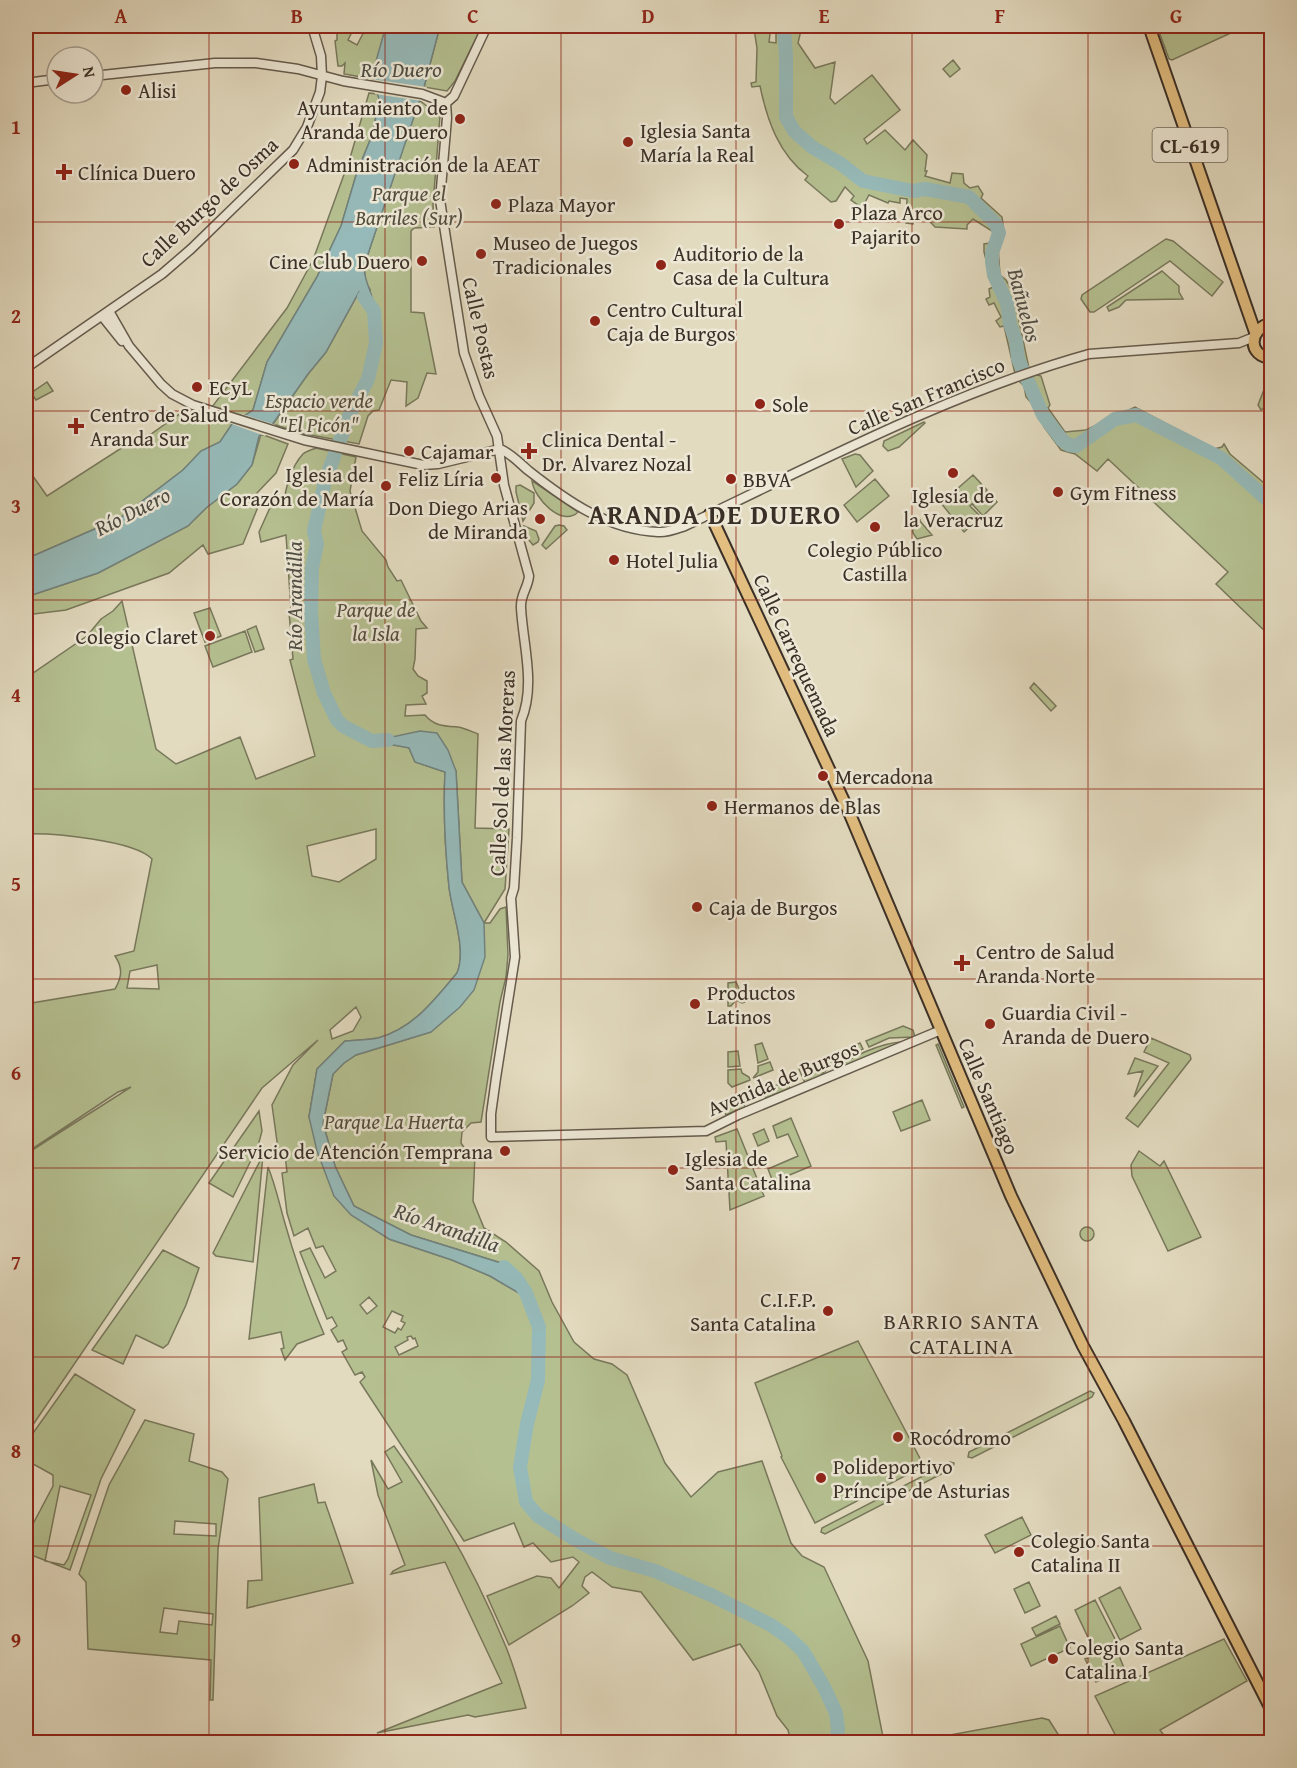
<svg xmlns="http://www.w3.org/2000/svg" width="1297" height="1768" font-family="'Gentium Book Plus',serif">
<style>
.green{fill:#b5c091;stroke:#78785c;stroke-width:1.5;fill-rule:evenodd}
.water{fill:#96bab9;stroke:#72837f;stroke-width:1.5}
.pier{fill:#e3dbc0}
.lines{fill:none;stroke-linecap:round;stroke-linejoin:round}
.river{stroke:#96bab9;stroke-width:14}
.minor-casing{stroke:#655b4d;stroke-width:11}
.major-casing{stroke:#3b3027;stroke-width:14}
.minor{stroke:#ede8d6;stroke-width:8}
.major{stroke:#e2be80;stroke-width:10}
.grid{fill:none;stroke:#8f2418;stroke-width:1.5;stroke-opacity:0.55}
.poi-dot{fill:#8f2418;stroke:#ede8d6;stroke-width:2}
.labels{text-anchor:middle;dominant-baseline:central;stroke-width:5;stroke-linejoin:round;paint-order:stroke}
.shield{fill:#ede8d6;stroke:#70675c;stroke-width:1.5}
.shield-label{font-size:20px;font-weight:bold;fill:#3b3027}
.poi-label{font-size:21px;fill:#3b3027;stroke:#ede8d6;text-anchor:start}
.park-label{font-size:21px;font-style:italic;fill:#534d3c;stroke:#ede8d6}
.street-label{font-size:21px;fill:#3b3027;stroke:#ede8d6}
.water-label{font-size:22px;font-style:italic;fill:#4d4c44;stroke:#ede8d6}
.neighbourhood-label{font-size:22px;letter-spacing:1.5px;fill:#3b3027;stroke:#ede8d6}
.district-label{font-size:27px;font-weight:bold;letter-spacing:1.5px;fill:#3b3027;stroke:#ede8d6}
.neatline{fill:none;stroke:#8f2418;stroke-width:2}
.grid-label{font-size:20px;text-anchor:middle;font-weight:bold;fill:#8f2418}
</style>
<rect width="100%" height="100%" fill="#e3dbc0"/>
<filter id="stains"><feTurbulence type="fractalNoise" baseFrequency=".00333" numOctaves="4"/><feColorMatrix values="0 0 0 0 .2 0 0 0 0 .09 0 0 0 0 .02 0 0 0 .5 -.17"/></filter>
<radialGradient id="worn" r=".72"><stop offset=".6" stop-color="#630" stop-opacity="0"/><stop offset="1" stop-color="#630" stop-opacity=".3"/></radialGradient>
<path class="green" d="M 337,26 L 355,26 L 348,40 L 357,45 L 367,26 L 386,26 L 373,75 L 373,79 L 344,74 L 345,63 L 342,66 L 338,66 L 335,41 L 337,40 Z
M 440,26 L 482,26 L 455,81 L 447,91 L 424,87 Z
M 757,26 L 771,26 L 769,42 L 776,43 L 776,26 L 802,26 L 798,43 L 815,68 L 835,62 L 830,98 L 835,104 L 872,75 L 900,110 L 864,139 L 867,144 L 885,130 L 905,150 L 913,140 L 927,155 L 925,171 L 927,171 L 925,176 L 950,183 L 952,173 L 963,174 L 964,183 L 970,188 L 978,186 L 983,194 L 981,198 L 1002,217 L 1004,232 L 995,233 L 973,219 L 967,225 L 967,229 L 935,227 C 927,218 924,217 914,217 L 913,224 L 906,223 L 907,199 L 900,198 L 900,203 L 889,201 L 888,203 L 869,195 L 862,208 L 851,200 L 854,196 L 845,187 L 836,201 L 831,202 L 805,180 L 808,176 C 779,155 767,120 760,86 L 752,87 L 751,83 L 756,82 L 757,48 L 754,29 Z
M 1157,26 L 1246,26 L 1172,60 L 1169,59 Z
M 953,60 L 960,69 L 950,77 L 943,69 Z
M 369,93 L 378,94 L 379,99 L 373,133 L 357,172 L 341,226 L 317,277 L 267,362 L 253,410 L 232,424 L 220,442 L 201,451 L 183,470 L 120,518 L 26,559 L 26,476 L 30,472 L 47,496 L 137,438 L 151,434 L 185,410 L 206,415 L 287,308 L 313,260 L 350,158 Z
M 419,100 L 440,116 L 433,205 L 434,227 L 414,228 L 411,231 L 411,312 L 424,313 L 436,374 L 427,373 L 418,398 L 406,406 L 407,382 L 391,380 L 379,410 L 373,411 L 368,416 L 359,444 L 300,433 L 273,424 L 308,374 L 326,352 L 359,292 L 371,310 L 370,289 L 366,284 L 364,266 Z
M 1166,239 L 1173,241 L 1223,282 L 1212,296 L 1170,261 L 1094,312 L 1090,312 L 1081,299 L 1082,295 Z
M 996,242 L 998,247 L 1000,275 L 1006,280 L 1013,292 L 1030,373 L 1041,376 L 1050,405 L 1048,408 L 1065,432 L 1086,430 L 1135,407 L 1214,449 L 1222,447 L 1224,444 L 1230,454 L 1270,488 L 1271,637 L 1216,584 L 1228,572 L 1108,459 L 1097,471 L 1075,454 L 1061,450 L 1044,427 L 1036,408 L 1026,397 L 1024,386 L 1016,378 L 1004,326 L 1000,327 L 996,321 L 1001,317 L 994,303 L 989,305 L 986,299 L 990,297 L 989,289 L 993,287 L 984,252 L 984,244 Z
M 1162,271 L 1179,286 L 1179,292 L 1183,299 L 1126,300 L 1119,307 L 1109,311 L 1107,307 Z
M 47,382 L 53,391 L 36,400 L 31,393 Z
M 1265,387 L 1271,395 L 1271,402 L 1261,410 L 1258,405 Z
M 924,422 L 925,423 L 899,447 L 888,451 L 883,446 L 884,441 Z
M 261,434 L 288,444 L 276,473 L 256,494 L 262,497 L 243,544 L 208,554 L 203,545 L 169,573 L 66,610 L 26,615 L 26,597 L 98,573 L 188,526 L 206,508 L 237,484 L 252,465 Z
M 316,448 L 356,457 L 350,491 L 362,531 L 386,560 L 388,567 L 397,581 L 401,580 L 421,621 L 427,628 L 416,629 L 415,659 L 413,669 L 418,676 L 427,681 L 427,693 L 422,696 L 426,704 L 406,705 L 405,716 L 425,715 C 434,726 444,726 458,727 C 465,728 472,732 478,734 L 475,828 L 509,829 L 505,889 L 484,923 L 490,923 L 500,909 L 506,907 L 508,955 L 506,977 L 500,1002 L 481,1122 L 471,1123 L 462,1132 L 461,1143 L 465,1149 L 475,1154 L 473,1201 L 484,1228 L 506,1242 L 539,1271 L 552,1302 L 574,1342 L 594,1359 L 612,1364 L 627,1375 L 665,1463 L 691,1497 L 718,1472 L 762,1461 L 791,1543 L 802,1556 L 824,1567 L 868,1661 L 884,1742 L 791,1742 L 788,1730 L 777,1716 L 759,1672 L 740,1644 L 693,1660 L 641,1592 L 612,1587 L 592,1572 L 585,1577 L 582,1586 L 589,1593 L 572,1606 L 509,1645 L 487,1596 L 537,1576 L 551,1578 L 559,1588 L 579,1562 L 573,1557 L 551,1562 L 533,1543 L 524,1547 L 514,1523 L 464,1541 L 360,1382 L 365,1377 L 362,1372 L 355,1375 L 342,1352 L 347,1349 L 343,1340 L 338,1342 L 331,1330 L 337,1326 L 332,1317 L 327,1319 L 300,1252 L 310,1248 L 325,1278 L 336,1271 L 323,1246 L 316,1248 L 308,1228 L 294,1236 L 287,1213 L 282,1173 L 287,1172 L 285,1155 L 279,1156 L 272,1105 L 293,1065 L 318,1040 L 262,1088 L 26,1435 L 26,1154 L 131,1087 L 118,1092 L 26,1153 L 26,1004 L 115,989 C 122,977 123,968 115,956 L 134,951 L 152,859 C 134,840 52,833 26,834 L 26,678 L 87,636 L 101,619 L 113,611 L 122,601 L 156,749 L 176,764 L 240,737 L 256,779 L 315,756 L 290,660 L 293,659 L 289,612 L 291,610 L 286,535 L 261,542 L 259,532 L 273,501 L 284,505 C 285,488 291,467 303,454 C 306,451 311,450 316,448 ZM 409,748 L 456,771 L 462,882 L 484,923 L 431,1032 L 356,1055 L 344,1063 L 333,1074 L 323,1123 L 335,1166 L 354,1206 L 411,1235 L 501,1263 L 517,1279 L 526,1293 L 524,1296 L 490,1276 L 452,1260 L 389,1239 L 334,1195 L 309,1117 L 317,1069 L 345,1041 C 355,1040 367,1040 378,1038 C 414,1028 434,1000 457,973 C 467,949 452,913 449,887 C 445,848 443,811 445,772 L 415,762 ZM 376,829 L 376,859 L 339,882 L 312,876 L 307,846 ZM 157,965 L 159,989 L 127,988 L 130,971 ZM 356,1007 L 361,1017 L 353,1031 L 332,1039 L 330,1030 ZM 369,1297 L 377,1306 L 367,1314 L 360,1305 ZM 392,1311 L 403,1316 L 401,1321 L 405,1323 L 401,1330 L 398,1328 L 395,1333 L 383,1327 ZM 411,1336 L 413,1339 L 415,1338 L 418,1346 L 399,1355 L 395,1347 L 408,1340 L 407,1337 Z
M 855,454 L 860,455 L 873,471 L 856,487 L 842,459 Z
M 973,475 L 987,490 L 970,506 L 981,517 L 964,532 L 941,503 Z
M 875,479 L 889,496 L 857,522 L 844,505 Z
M 532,481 L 578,512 C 562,528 534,498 532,481 Z
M 520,485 L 534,493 L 534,503 L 523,521 L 516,492 L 516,486 Z
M 987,492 L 997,502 L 983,516 L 973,505 Z
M 920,520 L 920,521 L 932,535 L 917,539 L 913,533 L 912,523 Z
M 559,525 L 564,526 L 567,530 L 546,549 L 542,545 L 555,526 Z
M 524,526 L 536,531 L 539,539 L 538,542 L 533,545 L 528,539 Z
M 210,608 L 221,636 L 205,642 L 194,613 Z
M 256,626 L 264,649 L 255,652 L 247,630 Z
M 245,631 L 252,652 L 213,667 L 205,646 Z
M 1034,683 L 1056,706 L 1051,711 L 1030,688 Z
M 736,982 L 745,1002 L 742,1003 L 736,1000 L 731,1006 L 728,1006 L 728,983 Z
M 903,1026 L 913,1030 L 915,1037 L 889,1038 L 869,1047 L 866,1041 Z
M 1151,1038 L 1190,1055 L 1191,1059 L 1138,1127 L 1126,1118 L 1169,1063 L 1144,1052 Z
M 901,1042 L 901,1043 L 835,1070 C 848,1057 882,1043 901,1042 Z
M 762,1043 L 768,1059 L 758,1063 L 755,1045 Z
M 860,1043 L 863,1049 L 835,1062 L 820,1076 L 805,1083 L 799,1069 Z
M 938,1044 L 964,1107 L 962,1108 L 936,1045 Z
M 738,1051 L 740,1066 L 728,1067 L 728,1052 Z
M 1135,1058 L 1158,1066 L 1134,1097 L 1143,1071 L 1128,1074 Z
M 770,1062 L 773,1070 L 753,1078 L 758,1072 L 758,1066 Z
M 741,1069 L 742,1073 L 749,1077 L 750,1080 L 732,1087 L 728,1083 L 728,1070 Z
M 787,1081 L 790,1088 L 766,1098 L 763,1091 Z
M 742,1100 L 745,1107 L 726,1115 L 723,1108 Z
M 922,1100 L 930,1120 L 901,1131 L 893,1112 Z
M 259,1111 L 262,1131 L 258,1146 L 233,1197 L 209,1183 Z
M 791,1118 L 811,1166 L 773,1182 L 768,1169 L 798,1156 L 788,1134 L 777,1138 L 773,1126 Z
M 737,1129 L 764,1196 L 730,1210 L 726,1141 L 716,1142 L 715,1137 Z
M 764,1129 L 769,1141 L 758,1146 L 753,1134 Z
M 1139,1151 L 1160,1166 L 1164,1161 L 1201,1237 L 1168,1251 L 1132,1176 L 1131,1165 Z
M 263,1155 L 253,1262 L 216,1256 L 213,1253 Z
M 268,1167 C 275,1184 279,1202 284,1220 C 295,1259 308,1297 324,1334 L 297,1344 L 285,1360 L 281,1349 L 284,1348 L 281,1332 L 249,1339 Z
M1080 1234a7 7 0 1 1 14 0a7 7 0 1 1-14 0Z
M 163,1250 L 199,1268 L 186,1305 L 168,1344 L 163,1348 L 136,1335 L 123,1364 L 92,1350 Z
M 858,1341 L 924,1466 L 815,1523 L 781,1457 L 782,1456 L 755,1383 Z
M 75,1374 L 135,1410 L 101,1479 L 70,1570 L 26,1553 L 26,1517 L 34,1522 L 53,1486 L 53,1475 L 26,1460 L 26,1443 ZM 60,1486 L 91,1495 L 68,1559 L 64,1565 L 45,1561 Z
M 1090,1391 L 1094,1393 L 1092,1397 L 972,1458 L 968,1457 L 969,1452 Z
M 145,1420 L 194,1434 L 189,1461 L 222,1472 L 228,1479 L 218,1549 L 213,1700 L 210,1700 L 211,1660 L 88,1649 L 86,1582 L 79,1574 L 109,1485 ZM 175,1521 L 216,1524 L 216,1536 L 174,1534 ZM 164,1608 L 213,1614 L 212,1625 L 179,1621 L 177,1634 L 160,1632 Z
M 394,1446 C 439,1508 477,1576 506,1647 C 514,1667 520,1688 526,1708 L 475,1717 L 468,1715 L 377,1733 L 502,1683 L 445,1562 L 391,1574 L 393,1571 L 405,1565 L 378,1495 L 371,1460 L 388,1489 L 402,1482 L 385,1452 Z
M 950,1462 L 954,1463 L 953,1468 L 825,1534 L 821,1532 L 822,1528 Z
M 314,1484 L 318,1503 L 325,1502 L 353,1583 L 247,1608 L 248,1581 L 262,1580 L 259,1498 Z
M 1022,1517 L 1031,1535 L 995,1553 L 985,1535 Z
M 1029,1582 L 1040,1606 L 1025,1613 L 1014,1589 Z
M 1120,1587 L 1141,1629 L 1120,1640 L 1099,1598 Z
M 1095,1600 L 1116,1641 L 1095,1652 L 1075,1610 Z
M 1056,1616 L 1060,1624 L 1036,1636 L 1032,1628 Z
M 1060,1626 L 1070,1648 L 1031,1666 L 1021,1644 Z
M 1224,1639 L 1247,1681 L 1160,1730 L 1169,1742 L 1119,1742 L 1095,1696 Z
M 1115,1646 L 1124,1668 L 1096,1682 L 1085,1659 Z
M 1042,1718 L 1049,1720 L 1063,1742 L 912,1742 Z"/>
<path class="water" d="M 386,26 L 440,26 L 424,87 L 364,266 C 364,277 367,282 370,291 C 373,297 373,304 374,311 L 371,310 L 359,292 L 326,352 L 308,374 L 269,429 L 259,436 L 252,465 L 237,484 L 206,508 L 188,526 L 98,573 L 26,597 L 26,559 L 120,518 L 183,470 L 201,451 L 220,442 L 232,424 L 253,410 L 267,362 L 317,277 L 341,226 L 357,172 L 373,133 L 379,99 L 372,75 Z
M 420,731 L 437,733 L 448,750 L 456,771 L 462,882 L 484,923 L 485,957 L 474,990 L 460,1007 L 431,1032 L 356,1055 L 344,1063 L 333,1074 L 323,1123 L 335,1166 L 354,1206 L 411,1235 L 501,1263 L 517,1279 L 526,1293 L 524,1296 L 490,1276 L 452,1260 L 389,1239 L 351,1215 L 334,1196 L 317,1151 L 309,1117 L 317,1069 L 345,1041 C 355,1040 367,1040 378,1038 C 414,1028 434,1000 457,973 C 467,949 452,913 449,887 C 445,848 443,811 445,772 L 415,762 L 409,748 L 372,741 L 365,737 L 392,737 Z"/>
<path class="pier" d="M 370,79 L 427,87 L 422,101 L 375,94 Z
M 242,414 L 276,425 L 265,436 L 229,423 Z"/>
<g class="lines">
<path class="river" d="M 784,26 L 786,56 L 786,117 L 794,131 L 812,147 L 841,164 L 863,181 L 913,191 L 925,189 L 969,197 L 996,224 L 999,233 L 992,253 L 992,262 L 994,275 L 1007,303 L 1010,324 L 1016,341 L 1018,359 L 1043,415 L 1062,440 L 1069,445 L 1076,446 L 1115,419 L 1136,415 L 1221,458 L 1272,504
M 364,297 L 374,311 L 376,343 L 368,379 L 349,416 L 325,481 L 314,531 L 317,544 L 312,568 L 311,612 L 314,659 L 324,693 L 337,720 L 343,726 L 372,741 L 388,740
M 504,1267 L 517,1279 L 526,1293 L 539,1327 L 538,1380 L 527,1424 L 520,1467 L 526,1502 L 538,1516 L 576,1540 L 610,1558 L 655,1571 L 711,1595 L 771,1625 L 788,1637 L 803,1651 L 824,1687 L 836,1713 L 838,1729 L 836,1742"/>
<defs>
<path id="minor" d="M 93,76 L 215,63 L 256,63 L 298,69 L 343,81 L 422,94 L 446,103
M 26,83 L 57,79
M 446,103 L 447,118 L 440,200 L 464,353 L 479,396 L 497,436 L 504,485 L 529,576 C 528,588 520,595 521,608 C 523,645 536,685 521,721 L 517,838 L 514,888 L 511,898 L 515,957 L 496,1078 L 491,1114 L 491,1137 L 706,1131 L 738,1115 L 941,1030
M 446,103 L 454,96 L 487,26
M 109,311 L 129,346 L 161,384 L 172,394 L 193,405 L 304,440 L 423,465 L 438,464 L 500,449
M 102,316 L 122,341
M 26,368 L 162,274 L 191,249 L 293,150 L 307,127 L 320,92 L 322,76 L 321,56 L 312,26
M 500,449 C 512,454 519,463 529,471 C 567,501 608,530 658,532 C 667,533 676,529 685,526 C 816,464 949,393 1089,354 L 1239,343 L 1254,337"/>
<path id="major" d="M 1149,26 L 1255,332
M 1272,323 C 1248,328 1247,357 1272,358
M 710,514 L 849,812 L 1011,1196 L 1083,1346 L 1124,1421 L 1272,1711"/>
</defs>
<use href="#minor" class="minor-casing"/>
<use href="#major" class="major-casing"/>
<use href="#minor" class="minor"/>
<use href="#major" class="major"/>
</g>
<path class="grid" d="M 209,26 L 209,1742M 385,26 L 385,1742M 561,26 L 561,1742M 736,26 L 736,1742M 912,26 L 912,1742M 1088,26 L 1088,1742M 26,222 L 1272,222M 26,411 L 1272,411M 26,600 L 1272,600M 26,789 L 1272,789M 26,979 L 1272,979M 26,1168 L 1272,1168M 26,1357 L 1272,1357M 26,1546 L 1272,1546"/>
<g class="poi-dot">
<circle cx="126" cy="90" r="6"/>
<circle cx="460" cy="119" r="6"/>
<circle cx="628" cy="142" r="6"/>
<circle cx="294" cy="164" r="6"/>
<path d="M61 163h6v6h6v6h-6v6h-6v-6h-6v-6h6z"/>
<circle cx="496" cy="204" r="6"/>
<circle cx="839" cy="224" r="6"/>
<circle cx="481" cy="254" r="6"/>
<circle cx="422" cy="261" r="6"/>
<circle cx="661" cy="265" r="6"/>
<circle cx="595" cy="321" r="6"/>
<circle cx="197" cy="387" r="6"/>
<circle cx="760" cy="404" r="6"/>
<path d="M73 417h6v6h6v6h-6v6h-6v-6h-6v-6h6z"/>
<circle cx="409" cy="451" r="6"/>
<path d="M526 442h6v6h6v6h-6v6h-6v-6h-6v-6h6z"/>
<circle cx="953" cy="473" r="6"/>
<circle cx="496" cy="478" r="6"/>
<circle cx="731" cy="479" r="6"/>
<circle cx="386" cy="486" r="6"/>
<circle cx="1058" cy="492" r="6"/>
<circle cx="540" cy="519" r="6"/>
<circle cx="875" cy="527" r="6"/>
<circle cx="614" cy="560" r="6"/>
<circle cx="210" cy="636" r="6"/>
<circle cx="823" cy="776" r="6"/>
<circle cx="712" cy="806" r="6"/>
<circle cx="697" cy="907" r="6"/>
<path d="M959 954h6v6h6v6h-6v6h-6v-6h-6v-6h6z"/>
<circle cx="695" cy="1004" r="6"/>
<circle cx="990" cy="1024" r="6"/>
<circle cx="505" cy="1151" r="6"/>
<circle cx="673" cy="1170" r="6"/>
<circle cx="828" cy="1311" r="6"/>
<circle cx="898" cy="1437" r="6"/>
<circle cx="821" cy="1478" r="6"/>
<circle cx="1019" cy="1552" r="6"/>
<circle cx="1053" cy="1659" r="6"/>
</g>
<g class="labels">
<rect class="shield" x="1152.5" y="128" width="75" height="34" rx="4.5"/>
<g class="shield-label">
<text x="1190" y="145">CL-619</text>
</g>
<g class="poi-label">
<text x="138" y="90">Alisi</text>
<text x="448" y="107" text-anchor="end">Ayuntamiento de<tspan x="448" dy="24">Aranda de Duero</tspan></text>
<text x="640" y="130">Iglesia Santa<tspan x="640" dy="24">María la Real</tspan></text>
<text x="306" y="164">Administración de la AEAT</text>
<text x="78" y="172">Clínica Duero</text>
<text x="508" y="204">Plaza Mayor</text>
<text x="851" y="212">Plaza Arco<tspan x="851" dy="24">Pajarito</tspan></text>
<text x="493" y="242">Museo de Juegos<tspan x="493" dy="24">Tradicionales</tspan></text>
<text x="673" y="253">Auditorio de la<tspan x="673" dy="24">Casa de la Cultura</tspan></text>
<text x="410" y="261" text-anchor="end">Cine Club Duero</text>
<text x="607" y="309">Centro Cultural<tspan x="607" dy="24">Caja de Burgos</tspan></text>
<text x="209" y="387">ECyL</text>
<text x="772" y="404">Sole</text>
<text x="90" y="414">Centro de Salud<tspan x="90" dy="24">Aranda Sur</tspan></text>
<text x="542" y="439">Clinica Dental -<tspan x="542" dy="24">Dr. Alvarez Nozal</tspan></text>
<text x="421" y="451">Cajamar</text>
<text x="374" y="474" text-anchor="end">Iglesia del<tspan x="374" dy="24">Corazón de María</tspan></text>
<text x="484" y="478" text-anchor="end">Feliz Líria</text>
<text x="743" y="479">BBVA</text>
<text x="1070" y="492">Gym Fitness</text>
<text x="953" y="495" text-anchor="middle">Iglesia de<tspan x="953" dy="24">la Veracruz</tspan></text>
<text x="528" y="507" text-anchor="end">Don Diego Arias<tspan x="528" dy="24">de Miranda</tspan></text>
<text x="875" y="549" text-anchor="middle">Colegio Público<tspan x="875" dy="24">Castilla</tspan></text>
<text x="626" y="560">Hotel Julia</text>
<text x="198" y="636" text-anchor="end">Colegio Claret</text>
<text x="835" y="776">Mercadona</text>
<text x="724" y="806">Hermanos de Blas</text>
<text x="709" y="907">Caja de Burgos</text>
<text x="976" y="951">Centro de Salud<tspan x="976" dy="24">Aranda Norte</tspan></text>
<text x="707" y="992">Productos<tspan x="707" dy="24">Latinos</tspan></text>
<text x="1002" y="1012">Guardia Civil -<tspan x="1002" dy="24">Aranda de Duero</tspan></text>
<text x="493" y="1151" text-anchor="end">Servicio de Atención Temprana</text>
<text x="685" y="1158">Iglesia de<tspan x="685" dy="24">Santa Catalina</tspan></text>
<text x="816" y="1299" text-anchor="end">C.I.F.P.<tspan x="816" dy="24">Santa Catalina</tspan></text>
<text x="910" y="1437">Rocódromo</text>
<text x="833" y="1466">Polideportivo<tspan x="833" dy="24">Príncipe de Asturias</tspan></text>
<text x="1031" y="1540">Colegio Santa<tspan x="1031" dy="24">Catalina II</tspan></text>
<text x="1065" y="1647">Colegio Santa<tspan x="1065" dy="24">Catalina I</tspan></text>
</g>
<g class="park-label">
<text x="409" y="193">Parque el<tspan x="409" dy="24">Barriles (Sur)</tspan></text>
<text x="319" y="400">Espacio verde<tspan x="319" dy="24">"El Picón"</tspan></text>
<text x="376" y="609">Parque de<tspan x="376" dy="24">la Isla</tspan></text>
<text x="394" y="1121">Parque La Huerta</text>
</g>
<g class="street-label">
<text transform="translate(209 202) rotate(-43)">Calle Burgo de Osma</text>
<text transform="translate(481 328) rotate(77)">Calle Postas</text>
<text transform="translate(926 396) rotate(-23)">Calle San Francisco</text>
<text transform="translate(797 655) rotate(65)">Calle Carrequemada</text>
<text transform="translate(502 773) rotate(-87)">Calle Sol de las Moreras</text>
<text transform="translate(783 1078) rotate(-23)">Avenida de Burgos</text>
<text transform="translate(989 1096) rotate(67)">Calle Santiago</text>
</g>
<g class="water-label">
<text x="401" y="69">Río Duero</text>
<text transform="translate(1025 305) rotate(75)">Bañuelos</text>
<text transform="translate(132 511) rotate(-27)">Río Duero</text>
<text transform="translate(294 596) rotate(-90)">Río Arandilla</text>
<text transform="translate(447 1227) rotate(19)">Río Arandilla</text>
</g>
<g class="neighbourhood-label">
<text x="962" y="1321">BARRIO SANTA<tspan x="962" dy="25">CATALINA</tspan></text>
</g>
<g class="district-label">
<text x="715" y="514">ARANDA DE DUERO</text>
</g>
</g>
<rect width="1297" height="1768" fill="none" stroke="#e3dbc0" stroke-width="66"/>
<g transform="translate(75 75) rotate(78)"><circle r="28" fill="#ede8d6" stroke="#a69e90" stroke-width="1.5"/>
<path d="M0-4.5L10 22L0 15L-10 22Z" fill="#8f2418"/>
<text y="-9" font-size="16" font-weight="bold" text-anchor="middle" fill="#3b3027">N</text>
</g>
<rect x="33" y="33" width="1231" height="1702" class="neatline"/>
<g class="grid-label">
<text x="121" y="23">A</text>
<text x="297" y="23">B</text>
<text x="473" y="23">C</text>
<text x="648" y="23">D</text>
<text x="824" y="23">E</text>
<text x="1000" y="23">F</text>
<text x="1176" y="23">G</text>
<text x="16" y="134">1</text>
<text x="16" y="323">2</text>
<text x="16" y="513">3</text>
<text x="16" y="702">4</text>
<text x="16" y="891">5</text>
<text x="16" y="1080">6</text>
<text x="16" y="1269">7</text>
<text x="16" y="1458">8</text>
<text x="16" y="1647">9</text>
</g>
<rect width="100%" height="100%" filter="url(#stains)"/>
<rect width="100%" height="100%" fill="url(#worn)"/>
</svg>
